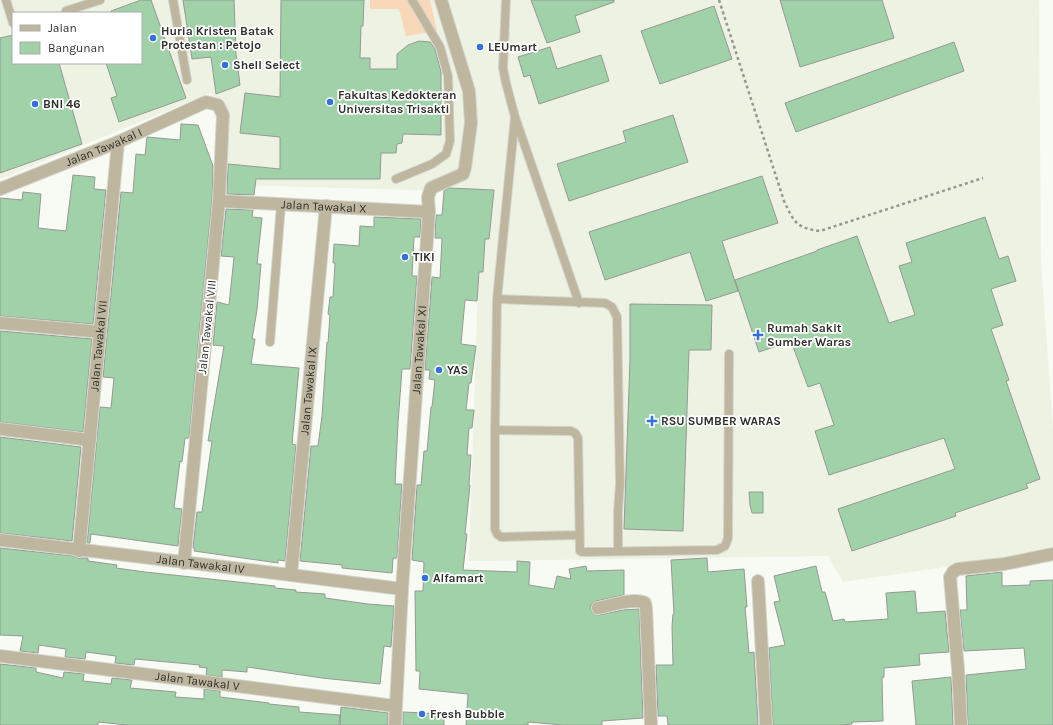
<svg xmlns="http://www.w3.org/2000/svg" width="1053" height="725" font-family="Karla,sans-serif">
<style>
.built{fill:#edf2e2;fill-rule:evenodd}
.green{fill:#f9d7b9}
.building{fill:#a1d1a8;stroke:#949a95}
.lines{fill:none;stroke-linecap:round;stroke-linejoin:round}
.service-casing{stroke:#d4d6cf;stroke-width:10}
.minor-casing{stroke:#d4d6cf;stroke-width:14}
.path{stroke:#959792;stroke-width:2.5;stroke-dasharray:3 3;stroke-linecap:butt}
.service{stroke:#beb69e;stroke-width:8}
.minor{stroke:#beb69e;stroke-width:12}
.poi-dot{fill:#3470de;stroke:#fff;stroke-width:1.5}
.labels{text-anchor:middle;dominant-baseline:central;stroke-width:3.5;stroke-linejoin:round;paint-order:stroke}
.poi-label{font-size:12px;font-weight:bold;fill:#2f302d;stroke:#fff;text-anchor:start}
.street-label{font-size:12px;fill:#2f302d;stroke:#fff}
</style>
<rect width="100%" height="100%" fill="#f8fbf3"/>
<path class="built" d="M 0,0 L 1039,0 L 1041,262 L 1053,429 L 1053,551 L 843,582 L 828,556 L 469,561 L 481,192 L 232,185 L 211,93 L 0,179 ZM 13,13 L 141,13 L 141,63 L 13,63 Z"/>
<path class="green" d="M 370,0 L 430,0 L 437,31 L 406,36 L 399,9 L 370,9 Z"/>
<path class="building" d="M 141,0 L 151,0 L 186,98 L 119,122 L 111,98 L 117,96 L 106,63 L 141,63 L 141,13 L 112,13 L 111,11 Z
M 183,0 L 234,0 L 236,54 L 240,85 L 216,94 L 211,57 L 192,59 Z
M 281,0 L 364,0 L 363,26 L 361,26 L 360,58 L 370,58 L 370,69 L 397,69 L 397,54 L 408,45 L 419,41 L 430,42 L 435,49 L 441,72 L 441,135 L 403,134 L 402,143 L 397,144 L 396,153 L 381,153 L 380,179 L 256,179 L 254,195 L 227,194 L 228,164 L 280,169 L 280,137 L 240,133 L 245,93 L 280,97 Z
M 531,0 L 614,0 L 614,2 L 575,16 L 580,32 L 547,43 Z
M 780,0 L 882,0 L 894,38 L 800,67 Z
M 714,6 L 732,59 L 660,84 L 641,31 Z
M 13,35 L 13,63 L 59,63 L 82,144 L 0,173 L 0,38 Z
M 954,42 L 964,71 L 796,132 L 785,103 Z
M 550,47 L 557,69 L 601,55 L 609,81 L 539,104 L 530,75 L 524,77 L 518,57 Z
M 673,115 L 688,162 L 569,201 L 557,164 L 626,142 L 623,131 Z
M 181,124 L 198,125 L 213,166 L 212,200 L 189,438 L 185,438 L 182,462 L 180,461 L 174,508 L 182,509 L 178,546 L 91,534 L 90,543 L 87,543 L 100,407 L 111,408 L 114,378 L 103,377 L 121,192 L 133,193 L 136,154 L 145,155 L 147,137 L 180,140 Z
M 73,175 L 95,177 L 94,189 L 106,190 L 93,324 L 0,316 L 0,198 L 22,200 L 23,192 L 41,194 L 38,228 L 66,231 Z
M 762,176 L 778,223 L 722,241 L 738,291 L 706,301 L 690,252 L 605,280 L 589,232 Z
M 449,188 L 494,190 L 489,239 L 485,239 L 483,272 L 479,272 L 477,301 L 465,300 L 461,344 L 476,346 L 471,383 L 469,383 L 466,410 L 474,410 L 472,428 L 469,428 L 467,455 L 471,455 L 469,485 L 470,485 L 465,534 L 467,534 L 463,570 L 517,572 L 517,561 L 530,562 L 529,585 L 554,589 L 557,576 L 571,579 L 569,569 L 586,566 L 587,571 L 624,570 L 624,595 L 596,601 L 591,605 L 591,609 L 593,613 L 599,615 L 623,610 L 639,609 L 643,718 L 602,721 L 602,725 L 563,725 L 528,722 L 528,725 L 466,725 L 468,694 L 419,689 L 420,671 L 416,671 L 415,591 L 423,591 L 424,562 L 412,560 L 417,485 L 421,485 L 424,451 L 427,451 L 431,407 L 432,407 L 435,380 L 429,379 L 430,370 L 425,370 L 432,277 L 440,278 L 442,238 L 435,238 L 436,215 L 442,215 L 444,191 Z
M 226,209 L 253,210 L 252,217 L 262,218 L 257,264 L 261,264 L 257,310 L 252,339 L 255,339 L 251,364 L 299,368 L 292,444 L 296,445 L 285,561 L 278,560 L 278,563 L 194,551 L 195,548 L 193,548 L 197,512 L 202,512 L 212,441 L 208,441 L 224,346 L 213,345 L 217,302 L 229,305 L 234,257 L 221,256 Z
M 374,217 L 421,219 L 420,237 L 414,237 L 412,276 L 417,276 L 410,369 L 402,369 L 398,423 L 395,484 L 402,484 L 397,558 L 393,558 L 392,573 L 342,568 L 342,565 L 300,561 L 311,446 L 318,446 L 322,416 L 327,342 L 328,343 L 330,315 L 328,314 L 330,297 L 333,297 L 335,263 L 333,263 L 334,244 L 359,246 L 360,226 L 374,227 Z
M 985,217 L 999,259 L 1008,256 L 1016,281 L 991,289 L 1003,325 L 991,329 L 1009,380 L 1006,381 L 1040,479 L 1026,484 L 1028,488 L 955,513 L 956,516 L 852,551 L 838,509 L 955,469 L 944,438 L 829,475 L 815,431 L 834,425 L 820,383 L 808,387 L 791,341 L 759,352 L 735,280 L 817,251 L 817,250 L 857,236 L 889,323 L 915,315 L 899,266 L 912,262 L 906,243 Z
M 630,304 L 712,305 L 711,350 L 689,350 L 683,531 L 624,529 L 630,360 Z
M 0,331 L 92,339 L 83,432 L 0,422 Z
M 0,437 L 81,447 L 72,541 L 0,533 Z
M 749,492 L 763,492 L 763,513 L 752,513 L 750,505 Z
M 0,548 L 74,556 L 78,558 L 88,558 L 88,561 L 117,565 L 116,568 L 145,572 L 275,586 L 275,588 L 296,590 L 296,592 L 325,594 L 325,598 L 368,604 L 394,606 L 391,647 L 384,646 L 380,684 L 322,678 L 247,667 L 247,672 L 222,670 L 222,677 L 206,675 L 207,668 L 199,667 L 200,665 L 135,659 L 134,665 L 115,663 L 116,656 L 86,652 L 85,659 L 65,657 L 66,649 L 39,645 L 38,653 L 20,651 L 23,636 L 0,635 Z
M 707,558 L 708,572 L 744,569 L 747,607 L 745,607 L 749,653 L 754,652 L 758,725 L 668,725 L 667,716 L 658,716 L 656,665 L 673,665 L 672,626 L 673,614 L 674,614 L 671,560 Z
M 816,566 L 822,592 L 825,592 L 833,621 L 844,619 L 845,622 L 888,619 L 886,593 L 915,591 L 917,613 L 945,611 L 949,652 L 919,654 L 920,665 L 884,668 L 884,677 L 882,678 L 883,721 L 852,722 L 852,724 L 843,725 L 773,725 L 769,648 L 785,645 L 774,602 L 780,601 L 774,576 Z
M 1002,572 L 1002,586 L 1030,585 L 1030,581 L 1053,580 L 1053,725 L 968,725 L 966,675 L 1026,669 L 1024,648 L 964,651 L 960,610 L 967,610 L 966,576 Z
M 0,664 L 36,668 L 36,672 L 63,678 L 64,672 L 84,674 L 83,681 L 111,684 L 112,678 L 132,680 L 130,688 L 176,692 L 175,697 L 204,699 L 204,689 L 220,691 L 220,697 L 269,703 L 269,704 L 299,707 L 299,712 L 340,715 L 339,725 L 127,725 L 98,722 L 98,725 L 0,725 Z
M 951,677 L 953,725 L 916,725 L 912,681 Z
M 341,707 L 388,713 L 388,725 L 340,725 Z
M 403,712 L 444,714 L 444,725 L 403,725 Z"/>
<g class="lines">
<defs>
<path id="service" d="M 6,0 L 13,23
M 173,0 L 187,80
M 506,0 L 503,68 L 506,83 L 515,117 L 579,303
M 66,11 L 100,0
M 515,117 L 497,299 L 495,430 L 571,431 L 575,433 L 578,438 L 580,551 L 582,552 L 717,550 L 725,546 L 728,538 L 729,354
M 396,179 L 432,164 L 446,154 L 450,141 L 448,76 L 440,47 L 412,0
M 497,299 L 605,303 L 612,307 L 617,317 L 620,484 L 618,511 L 618,551
M 270,342 L 281,205
M 495,430 L 495,529 L 497,534 L 501,537 L 578,535"/>
<g id="minor">
<path id="s1" d="M 0,189 L 118,142 L 206,102 L 218,105 L 223,115 L 219,201 L 184,563"/>
<path id="s2" d="M 219,201 L 429,212"/>
<path d="M 0,323 L 100,332"/>
<path d="M 0,429 L 90,440"/>
<path id="s3" d="M 0,540 L 291,575 L 402,589"/>
<path id="s4" d="M 79,551 L 118,142"/>
<path id="s5" d="M 291,575 L 326,206"/>
<path d="M 758,581 L 766,725"/>
<path d="M 598,608 C 610,606 634,597 645,603 L 646,608 L 651,725"/>
<path id="s6" d="M 0,656 L 395,706"/>
<path id="s7" d="M 395,725 L 402,589 L 429,212 L 428,197 L 431,188 L 463,174 L 465,168 L 471,123 L 469,91 L 441,0"/>
<path d="M 961,725 L 958,669 L 950,577 L 953,572 L 958,569 L 1004,564 L 1053,554"/>
</g>
</defs>
<use href="#service" class="service-casing"/>
<use href="#minor" class="minor-casing"/>
<path class="path" d="M 719,0 L 784,201 C 794,222 796,228 820,231 L 983,178"/>
<use href="#service" class="service"/>
<use href="#minor" class="minor"/>
</g>
<g class="poi-dot">
<circle cx="153" cy="38" r="4"/>
<circle cx="480" cy="47" r="4"/>
<circle cx="225" cy="65" r="4"/>
<circle cx="330" cy="102" r="4"/>
<circle cx="35" cy="104" r="4"/>
<circle cx="405" cy="257" r="4"/>
<path d="M756 329h4v4h4v4h-4v4h-4v-4h-4v-4h4z"/>
<circle cx="439" cy="370" r="4"/>
<path d="M650 415h4v4h4v4h-4v4h-4v-4h-4v-4h4z"/>
<circle cx="425" cy="578" r="4"/>
<circle cx="422" cy="714" r="4"/>
</g>
<g class="labels">
<g class="poi-label">
<text x="161" y="31">Huria Kristen Batak<tspan x="161" dy="14">Protestan : Petojo</tspan></text>
<text x="488" y="47">LEUmart</text>
<text x="233" y="65">Shell Select</text>
<text x="338" y="95">Fakultas Kedokteran<tspan x="338" dy="14">Universitas Trisakti</tspan></text>
<text x="43" y="104">BNI 46</text>
<text x="413" y="257">TIKI</text>
<text x="767" y="328">Rumah Sakit<tspan x="767" dy="14">Sumber Waras</tspan></text>
<text x="447" y="370">YAS</text>
<text x="661" y="421">RSU SUMBER WARAS</text>
<text x="433" y="578">Alfamart</text>
<text x="430" y="714">Fresh Bubble</text>
</g>
<g class="street-label">
<text stroke="none"><textPath href="#s1" startOffset="112">Jalan Tawakal I</textPath></text>
<text stroke="none"><textPath href="#s2" startOffset="105">Jalan Tawakal X</textPath></text>
<text transform="translate(207 327) rotate(-84)">Jalan Tawakal VIII</text>
<text stroke="none"><textPath href="#s4" startOffset="206">Jalan Tawakal VII</textPath></text>
<text stroke="none"><textPath href="#s7" startOffset="376">Jalan Tawakal XI</textPath></text>
<text stroke="none"><textPath href="#s5" startOffset="185">Jalan Tawakal IX</textPath></text>
<text stroke="none"><textPath href="#s3" startOffset="202">Jalan Tawakal IV</textPath></text>
<text stroke="none"><textPath href="#s6" startOffset="199">Jalan Tawakal V</textPath></text>
</g>
</g>
<rect x="12" y="12" width="130" height="52" fill="#ffffff" stroke="#acacab"/>
<rect x="20" y="25" width="20" height="6" fill="#beb69e" stroke="#acacab"/>
<text x="48" y="32" font-size="12" fill="#2f302d">Jalan</text>
<rect x="20" y="42" width="20" height="12" fill="#a1d1a8" stroke="#acacab"/>
<text x="48" y="52" font-size="12" fill="#2f302d">Bangunan</text>
</svg>
